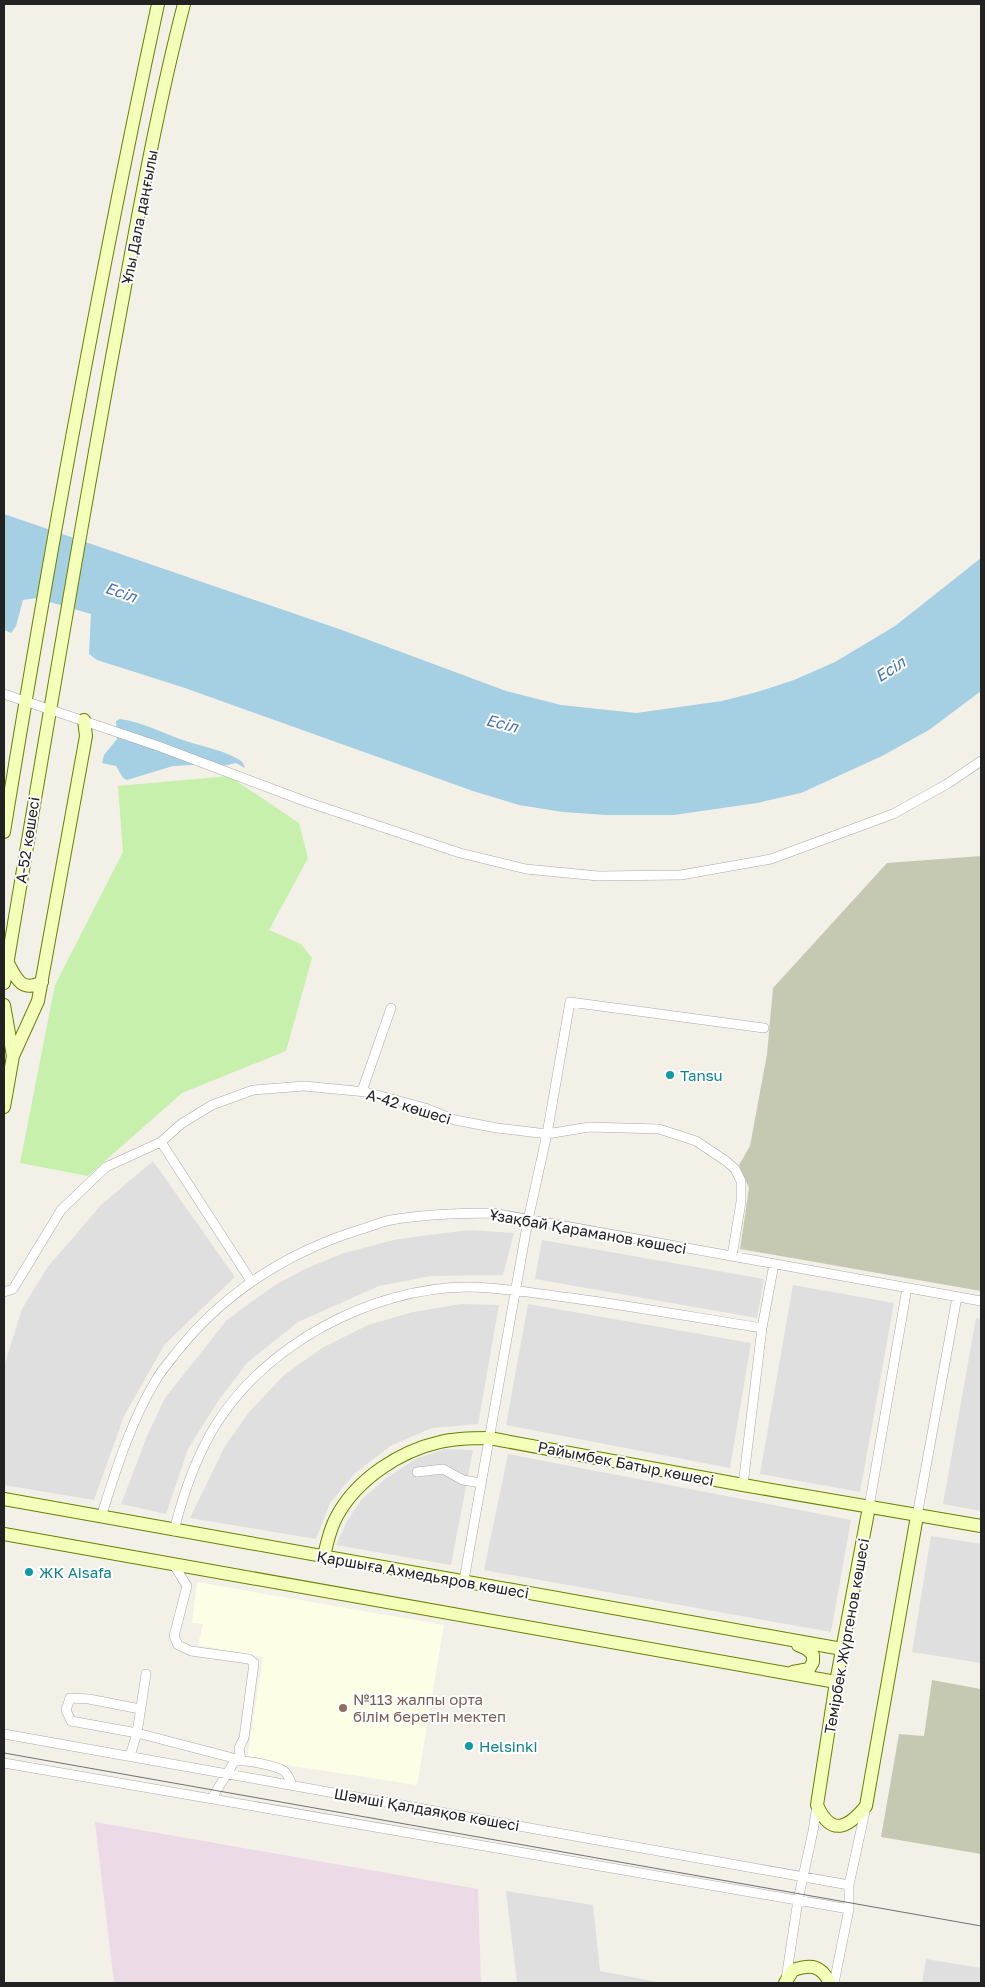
<svg xmlns="http://www.w3.org/2000/svg" width="985" height="1987" font-family="'Golos Text',sans-serif">
<style>
.residential{fill:#e0dfdf}
.industrial{fill:#ecdae7}
.education{fill:#fcffe5}
.construction{fill:#c6c9b2}
.grass{fill:#c6f0ab}
.water{fill:#a5cfe3}
.lines{fill:none;stroke-linecap:round;stroke-linejoin:round}
.street-casing{stroke:#a9a9a9;stroke-width:10}
.secondary-casing{stroke:#668200;stroke-width:14}
.street{stroke:#fff;stroke-width:9}
.secondary{stroke:#f4ffba;stroke-width:12}
.tram{stroke:#707070;stroke-width:1}
.culture-dot{fill:#0f9aa8;stroke:#fff;stroke-width:2}
.education-dot{fill:#8d6e63;stroke:#fff;stroke-width:2}
.labels{text-anchor:middle;dominant-baseline:central;stroke-width:4;stroke-linejoin:round;paint-order:stroke}
.street-label{font-size:15px;fill:#222;stroke:#fff}
.culture-label{font-size:15px;fill:#0d838f;stroke:#fff;text-anchor:start}
.education-label{font-size:15px;fill:#785e54;stroke:#fff;text-anchor:start}
.water-label{font-size:16px;font-style:italic;fill:#4474bc;stroke:#fff}
</style>
<rect width="100%" height="100%" fill="#f3f0e8"/>
<path class="residential" d="M 153,1161 L 235,1277 L 165,1344 L 124,1416 L 94,1500 L 4,1485 L 4,1366 L 22,1309 L 47,1268 L 101,1205 Z
M 469,1230 L 514,1233 L 503,1275 L 431,1276 L 379,1286 L 298,1322 L 247,1363 L 218,1401 L 188,1449 L 166,1514 L 121,1504 L 148,1434 L 165,1398 L 227,1320 L 275,1285 L 305,1269 L 344,1253 L 398,1239 Z
M 542,1240 L 764,1279 L 757,1318 L 535,1279 Z
M 793,1285 L 894,1303 L 860,1492 L 760,1474 Z
M 461,1304 L 499,1305 L 478,1424 L 432,1428 L 392,1445 L 355,1473 L 330,1503 L 316,1539 L 190,1518 L 225,1446 L 250,1411 L 284,1375 L 322,1348 L 368,1325 L 413,1312 Z
M 528,1304 L 751,1343 L 730,1468 L 506,1425 Z
M 976,1318 L 981,1319 L 981,1511 L 943,1504 Z
M 445,1449 L 473,1450 L 451,1565 L 336,1545 L 347,1521 L 361,1500 L 384,1480 L 415,1459 Z
M 508,1454 L 851,1520 L 831,1632 L 484,1570 Z
M 931,1536 L 981,1544 L 981,1663 L 912,1652 Z
M 506,1891 L 593,1905 L 600,1971 L 663,1983 L 517,1983 Z
M 926,1959 L 981,1968 L 981,1983 L 922,1983 Z"/>
<path class="industrial" d="M 95,1822 L 478,1889 L 481,1983 L 114,1983 Z"/>
<path class="education" d="M 197,1582 L 444,1625 L 417,1785 L 247,1759 L 263,1657 L 198,1645 L 203,1624 L 192,1623 Z"/>
<path class="construction" d="M 981,856 L 981,1291 L 740,1249 L 749,1188 L 739,1165 L 750,1146 L 767,1054 L 773,988 L 887,863 Z
M 932,1680 L 981,1689 L 981,1854 L 881,1837 L 899,1734 L 924,1736 Z"/>
<path class="grass" d="M 229,776 L 299,823 L 308,858 L 269,930 L 301,944 L 312,958 L 286,1051 L 182,1093 L 88,1176 L 20,1163 L 55,985 L 123,852 L 118,786 Z"/>
<path class="water" d="M 4,514 L 342,630 L 506,691 L 561,705 L 636,713 L 722,701 L 757,692 L 794,680 L 835,662 L 895,626 L 981,558 L 981,691 L 929,730 L 882,756 L 801,793 L 757,803 L 674,815 L 606,815 L 563,812 L 519,805 L 473,791 L 185,688 L 97,660 L 89,654 L 91,614 L 36,598 L 23,600 L 16,626 L 11,633 L 4,630 Z
M 120,719 C 143,722 164,734 186,741 C 204,747 223,750 238,759 C 242,761 244,764 245,768 L 236,763 L 223,766 L 213,764 L 173,766 L 127,780 L 123,778 L 116,766 L 102,763 L 104,755 L 117,739 L 116,721 Z"/>
<g class="lines">
<defs>
<path id="street" d="M 4,694 L 158,746 L 307,802 L 460,853 L 526,869 L 598,876 L 681,875 L 771,859 L 893,814 L 947,784 L 981,761
M 362,1091 L 391,1008
M 161,1142 L 251,1281
M 4,1292 L 13,1289 L 61,1210 L 106,1167 L 161,1142 L 181,1124 L 212,1105 L 253,1090 L 304,1086 L 366,1092 L 425,1108 L 455,1120 L 497,1128 L 547,1134 L 589,1127 L 659,1129 L 696,1141 L 726,1161 L 735,1169 L 741,1181 L 741,1202 L 732,1256
M 417,1472 L 443,1469 L 463,1480 L 481,1483
M 743,1485 L 762,1328 L 774,1264
M 869,1507 L 907,1288
M 917,1516 L 957,1297
M 101,1517 C 116,1470 130,1423 156,1380 C 161,1371 169,1362 176,1353 C 223,1293 289,1251 362,1229 C 371,1226 381,1222 391,1220 C 425,1214 459,1213 493,1213 L 981,1301
M 174,1531 C 183,1494 195,1459 215,1426 C 266,1344 371,1288 467,1287 C 502,1287 537,1294 572,1298 C 636,1307 699,1318 762,1328
M 464,1580 L 528,1220 L 547,1134 L 570,1002 L 764,1028
M 140,1709 L 89,1699 L 70,1698 L 66,1710 L 71,1721 L 137,1733 L 146,1674
M 4,1734 L 849,1885
M 130,1756 L 137,1733 L 241,1760 L 239,1748 L 244,1738 L 254,1663 L 249,1659 L 191,1651 L 178,1645 L 174,1636 L 187,1586 L 174,1565
M 4,1763 L 849,1909
M 212,1798 L 234,1762 C 242,1758 276,1766 284,1771 C 288,1774 290,1780 292,1785
M 786,1979 L 798,1900 L 813,1831 L 817,1805
M 834,1983 L 849,1909 L 849,1885 L 866,1807"/>
<path id="secondary" d="M 4,832 C 49,555 99,278 158,4
M 7,961 C 16,978 21,993 42,982
M 4,983 C 39,774 74,565 112,357 C 134,239 154,120 184,4
M 4,1005 L 13,1056
M 4,1107 L 13,1056 L 38,1001 L 86,736 L 84,720
M 4,1499 L 842,1649
M 869,1507 L 836,1682 L 817,1805 C 831,1837 848,1828 866,1806 L 917,1516
M 4,1534 L 836,1682
M 324,1556 C 327,1543 330,1528 337,1516 C 357,1479 400,1451 440,1442 C 456,1438 473,1438 489,1438 L 743,1485 L 981,1526
M 793,1672 L 809,1669 L 813,1662 L 813,1655 L 807,1649 L 798,1645
M 785,1983 L 793,1970 C 811,1964 821,1965 830,1983"/>
</defs>
<use href="#street" class="street-casing"/>
<use href="#secondary" class="secondary-casing"/>
<use href="#street" class="street"/>
<use href="#secondary" class="secondary"/>
<path class="tram" d="M 4,1753 L 981,1926"/>
</g>
<g class="culture-dot">
<circle cx="670" cy="1075" r="5"/>
<circle cx="29" cy="1572" r="5"/>
<circle cx="469" cy="1746" r="5"/>
</g>
<circle class="education-dot" cx="343" cy="1708" r="5"/>
<g class="labels">
<g class="street-label">
<text transform="translate(139 217) rotate(-79)">Ұлы Дала даңғылы</text>
<text transform="translate(27 840) rotate(-81)">А-52 көшесі</text>
<text transform="translate(409 1106) rotate(17)">А-42 көшесі</text>
<text transform="translate(588 1231) rotate(10)">Ұзақбай Қараманов көшесі</text>
<text transform="translate(626 1463) rotate(11)">Райымбек Батыр көшесі</text>
<text transform="translate(423 1574) rotate(10)">Қаршыға Ахмедьяров көшесі</text>
<text transform="translate(846 1636) rotate(-80)">Темірбек Жүргенов көшесі</text>
<text transform="translate(427 1809) rotate(10)">Шәмші Қалдаяқов көшесі</text>
</g>
<g class="culture-label">
<text x="680" y="1075">Tansu</text>
<text x="39" y="1572">ЖК Aisafa</text>
<text x="479" y="1746">Helsinki</text>
</g>
<g class="education-label">
<text x="353" y="1699">№113 жалпы орта<tspan x="353" dy="17">білім беретін мектеп</tspan></text>
</g>
<g class="water-label">
<text transform="translate(121 592) rotate(19)">Есіл</text>
<text transform="translate(890 669) rotate(-33)">Есіл</text>
<text transform="translate(502 723) rotate(14)">Есіл</text>
</g>
</g>
<rect width="985" height="1987" fill="none" stroke="#222222" stroke-width="10"/>
</svg>
